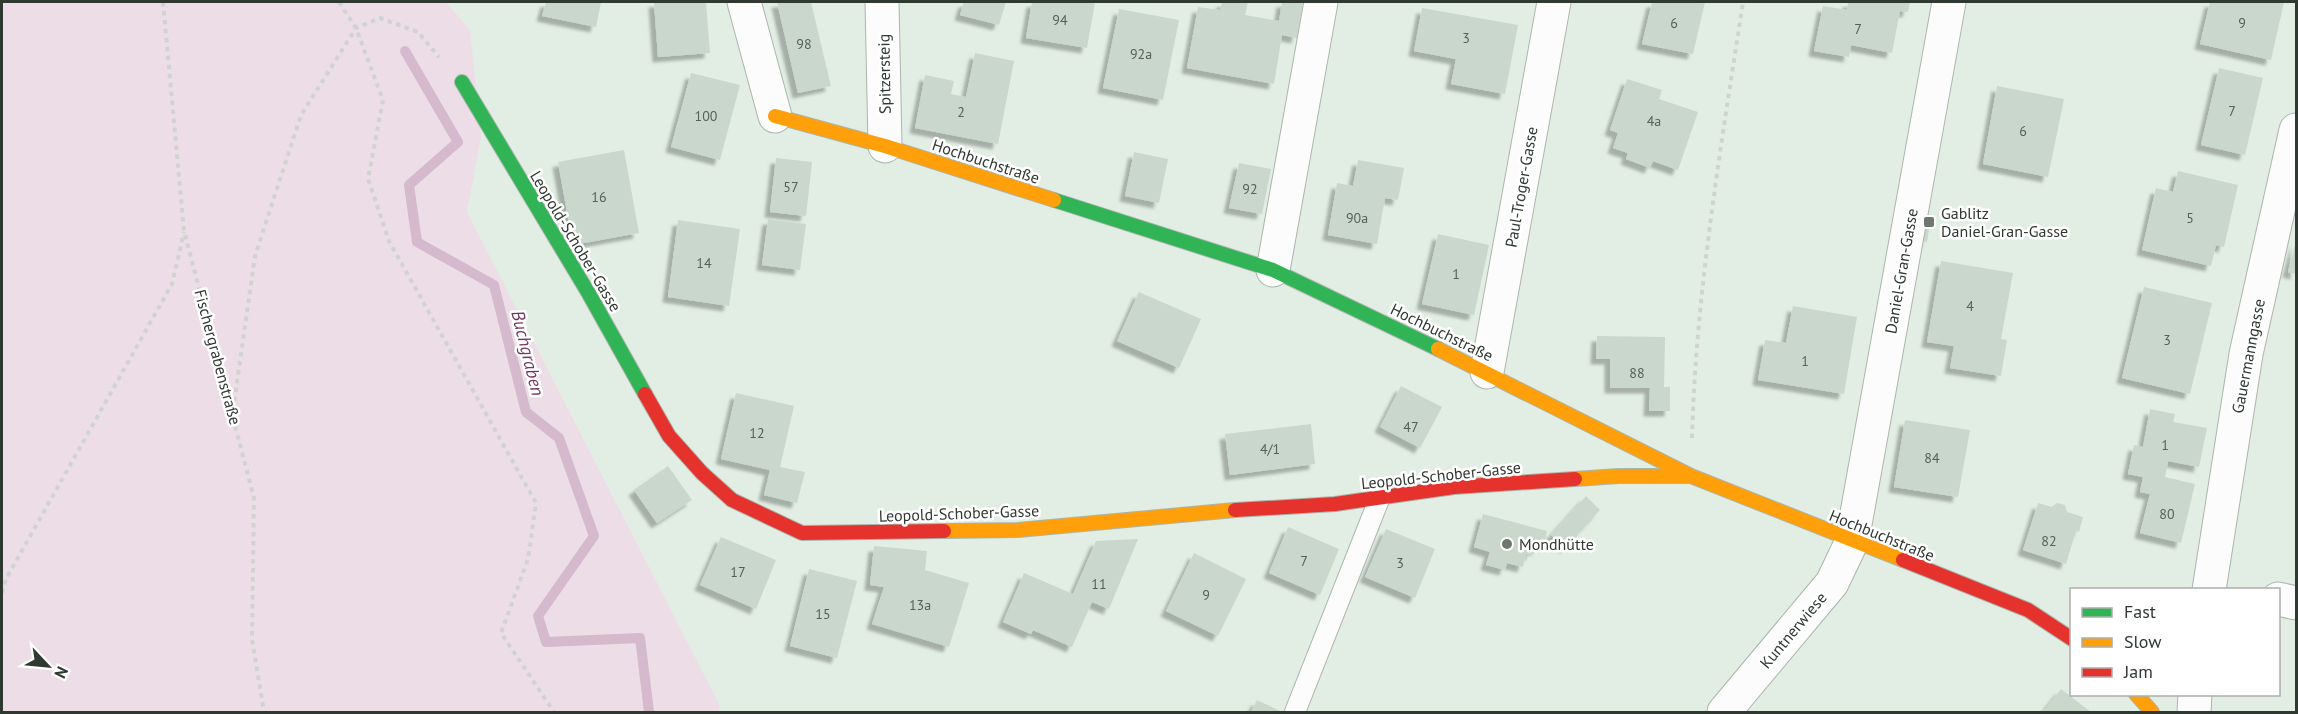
<svg xmlns="http://www.w3.org/2000/svg" width="2298" height="714" font-family="'PT Sans',sans-serif">
<style>
.green{fill:#ecdde6}
.lines{fill:none;stroke-linecap:round;stroke-linejoin:round}
.stream{stroke:#d5b9cc;stroke-width:10}
.building{fill:#c9d7cc;filter:url(#shadow)}
.lane-casing{stroke:#abb5ad;stroke-width:22}
.street-casing{stroke:#abb5ad;stroke-width:35}
.fast-casing{stroke:#abb5ad;stroke-width:16}
.slow-casing{stroke:#abb5ad;stroke-width:16}
.jam-casing{stroke:#abb5ad;stroke-width:16}
.path{stroke:#d0d4d1;stroke-width:4;stroke-dasharray:4.5 4.5;stroke-linecap:butt}
.lane{stroke:#fbfcfb;stroke-width:20}
.street{stroke:#fbfcfb;stroke-width:33}
.fast{stroke:#30b455;stroke-width:14}
.slow{stroke:#ff9f0a;stroke-width:14}
.jam{stroke:#e5322d;stroke-width:14}
.poi-dot{fill:#6e7870;stroke:#fff;stroke-width:2}
.labels{text-anchor:middle;dominant-baseline:central;stroke-width:5;stroke-linejoin:round;paint-order:stroke}
.number-label{font-size:14px;fill:#566058}
.street-label{font-size:16px;fill:#2f3831;stroke:#fff}
.poi-label{font-size:16px;fill:#2f3831;stroke:#fff;text-anchor:start}
.water-label{font-size:18px;font-style:italic;fill:#703862;stroke:#fff}
</style>
<defs>
<filter id="shadow"><feDropShadow dx="-5.5" dy="5.5" stdDeviation="1.5" flood-color="#0004"/></filter>
</defs>
<rect width="100%" height="100%" fill="#e2eee4"/>
<path class="green" d="M 2,2 L 446,2 L 470,30 L 481,137 L 467,212 L 720,706 L 718,712 L 2,712 Z"/>
<g class="lines">
<path class="stream" d="M 405,51 L 458,142 L 409,185 L 417,242 L 494,285 L 526,412 L 559,438 L 594,536 L 538,616 L 546,642 L 640,638 L 649,712"/>
</g>
<path class="building" d="M 546,2 L 601,2 L 596,27 L 542,16 Z
M 654,2 L 706,2 L 710,53 L 658,57 Z
M 777,2 L 811,2 L 831,86 L 798,93 Z
M 964,2 L 1006,2 L 999,25 L 960,15 Z
M 1032,2 L 1095,2 L 1087,48 L 1026,38 Z
M 1222,2 L 1248,2 L 1245,15 L 1279,21 L 1282,2 L 1303,2 L 1297,38 L 1282,35 L 1274,84 L 1187,68 L 1198,7 L 1220,10 Z
M 1652,2 L 1705,2 L 1693,54 L 1642,44 Z
M 1848,2 L 1910,2 L 1908,12 L 1900,11 L 1892,53 L 1851,45 L 1849,57 L 1814,51 L 1823,6 L 1847,10 Z
M 2210,2 L 2284,2 L 2271,60 L 2200,44 Z
M 1422,8 L 1518,25 L 1505,94 L 1451,84 L 1456,59 L 1414,51 Z
M 1119,9 L 1179,20 L 1163,100 L 1103,88 Z
M 975,53 L 1014,61 L 998,144 L 915,128 L 925,75 L 954,81 L 951,94 L 966,97 Z
M 2219,68 L 2263,78 L 2245,155 L 2201,145 Z
M 691,73 L 740,85 L 720,160 L 671,147 Z
M 1627,79 L 1662,90 L 1659,99 L 1698,112 L 1678,170 L 1653,161 L 1650,168 L 1626,159 L 1628,153 L 1613,148 L 1618,133 L 1610,130 Z
M 1997,86 L 2064,99 L 2048,177 L 1983,164 Z
M 624,150 L 639,233 L 573,245 L 558,162 Z
M 1134,152 L 1168,159 L 1159,203 L 1125,196 Z
M 776,158 L 812,162 L 806,216 L 770,212 Z
M 1358,160 L 1404,168 L 1398,200 L 1385,198 L 1377,244 L 1328,235 L 1337,183 L 1353,186 Z
M 1239,163 L 1271,169 L 1262,214 L 1229,208 Z
M 2178,171 L 2238,185 L 2224,247 L 2216,245 L 2211,266 L 2142,250 L 2156,188 L 2173,192 Z
M 768,219 L 806,224 L 800,270 L 762,265 Z
M 678,220 L 740,229 L 729,306 L 668,297 Z
M 1925,228 L 1929,229 L 1927,242 L 1922,241 Z
M 1438,234 L 1489,245 L 1474,315 L 1422,304 Z
M 2296,241 L 2296,274 L 2288,272 Z
M 1941,261 L 2013,273 L 2001,339 L 2007,340 L 2001,376 L 1950,368 L 1954,346 L 1927,342 Z
M 2144,287 L 2212,303 L 2190,394 L 2122,378 Z
M 1139,292 L 1201,319 L 1179,368 L 1117,341 Z
M 1793,306 L 1857,317 L 1844,394 L 1758,380 L 1765,340 L 1786,343 Z
M 1597,336 L 1665,337 L 1664,387 L 1670,387 L 1670,411 L 1649,411 L 1650,388 L 1610,388 L 1610,359 L 1596,359 Z
M 1401,386 L 1442,407 L 1420,448 L 1380,427 Z
M 736,393 L 794,406 L 780,467 L 805,472 L 797,503 L 764,495 L 770,470 L 721,459 Z
M 2150,409 L 2175,414 L 2173,422 L 2207,428 L 2199,467 L 2168,461 L 2165,477 L 2195,484 L 2181,543 L 2140,533 L 2150,494 L 2140,492 L 2143,477 L 2128,474 L 2134,445 L 2143,447 Z
M 1905,420 L 1970,430 L 1958,497 L 1894,487 Z
M 1311,424 L 1315,464 L 1230,475 L 1225,434 Z
M 668,466 L 692,500 L 657,523 L 634,490 Z
M 1586,496 L 1600,510 L 1565,548 L 1551,535 Z
M 2038,503 L 2052,507 L 2057,503 L 2065,505 L 2067,512 L 2083,517 L 2079,532 L 2076,531 L 2066,564 L 2023,550 Z
M 1483,514 L 1547,531 L 1545,540 L 1540,539 L 1537,550 L 1532,549 L 1531,555 L 1526,554 L 1523,567 L 1507,563 L 1505,570 L 1486,565 L 1490,552 L 1474,547 Z
M 1288,527 L 1339,549 L 1320,595 L 1269,573 Z
M 1386,529 L 1435,549 L 1415,598 L 1365,577 Z
M 721,537 L 776,560 L 756,609 L 700,585 Z
M 1138,539 L 1109,609 L 1092,602 L 1072,647 L 1033,630 L 1031,634 L 1003,622 L 1024,573 L 1073,594 L 1096,541 Z
M 874,546 L 927,551 L 925,570 L 969,583 L 949,647 L 872,624 L 884,587 L 870,585 Z
M 1194,553 L 1246,579 L 1218,636 L 1166,611 Z
M 809,569 L 857,581 L 837,658 L 790,646 Z
M 2061,689 L 2091,712 L 2043,712 Z
M 1257,700 L 1282,712 L 1251,712 Z"/>
<g class="lines">
<defs>
<path id="lane" d="M 1295,712 L 1380,497"/>
<path id="street" d="M 744,2 L 775,116
M 882,2 L 885,146
M 1273,270 L 1321,2
M 1487,372 L 1554,2
M 2209,590 L 2246,354 L 2296,130
M 2278,599 L 2296,603
M 1724,712 L 1832,583 L 1852,541 L 1949,2
M 2194,712 L 2195,694"/>
<path id="fast" d="M 462,82 L 589,294 L 645,394
M 1054,200 L 1273,270 L 1438,349"/>
<path id="slow" d="M 775,116 L 885,146 L 1054,200
M 1438,349 L 1691,476 L 1903,560
M 1575,479 L 1619,476 L 1691,476
M 944,531 L 1018,530 L 1235,510
M 2136,694 L 2152,712"/>
<path id="jam" d="M 645,394 L 669,436 L 702,473 L 732,500 L 802,533 L 944,531
M 1235,510 L 1335,504 L 1454,487 L 1575,479
M 1903,560 L 2028,610 L 2072,639"/>
</defs>
<use href="#lane" class="lane-casing"/>
<use href="#street" class="street-casing"/>
<use href="#fast" class="fast-casing"/>
<use href="#slow" class="slow-casing"/>
<use href="#jam" class="jam-casing"/>
<path class="path" d="M 163,2 L 184,231 L 254,498 L 252,639 L 264,712
M 339,2 L 356,28 L 383,100 L 368,179 L 389,241 L 536,503 L 528,559 L 501,633 L 554,712
M 233,410 L 255,256 L 301,115 L 356,28 L 380,18 L 418,32 L 439,57
M 1692,438 C 1696,291 1721,147 1743,2
M 2,593 L 6,579 L 172,284 L 184,232"/>
<use href="#lane" class="lane"/>
<use href="#street" class="street"/>
<use href="#fast" class="fast"/>
<use href="#slow" class="slow"/>
<use href="#jam" class="jam"/>
</g>
<g class="poi-dot">
<rect x="1923" y="216" width="12" height="12" rx="3"/>
<circle cx="1507" cy="544" r="6"/>
</g>
<g class="labels">
<g class="number-label">
<text x="1060" y="20">94</text>
<text x="1674" y="23">6</text>
<text x="2242" y="23">9</text>
<text x="1858" y="29">7</text>
<text x="1466" y="38">3</text>
<text x="804" y="44">98</text>
<text x="1141" y="54">92a</text>
<text x="2232" y="111">7</text>
<text x="961" y="112">2</text>
<text x="706" y="116">100</text>
<text x="1654" y="121">4a</text>
<text x="2023" y="131">6</text>
<text x="791" y="187">57</text>
<text x="1250" y="189">92</text>
<text x="599" y="197">16</text>
<text x="1357" y="218">90a</text>
<text x="2190" y="218">5</text>
<text x="704" y="263">14</text>
<text x="1456" y="274">1</text>
<text x="1970" y="306">4</text>
<text x="2167" y="340">3</text>
<text x="1805" y="361">1</text>
<text x="1637" y="373">88</text>
<text x="1411" y="427">47</text>
<text x="757" y="433">12</text>
<text x="2165" y="445">1</text>
<text x="1270" y="449">4/1</text>
<text x="1932" y="458">84</text>
<text x="2167" y="514">80</text>
<text x="2049" y="541">82</text>
<text x="1304" y="561">7</text>
<text x="1400" y="563">3</text>
<text x="738" y="572">17</text>
<text x="1099" y="584">11</text>
<text x="1206" y="595">9</text>
<text x="920" y="605">13a</text>
<text x="823" y="614">15</text>
</g>
<g class="street-label">
<text transform="translate(884 74) rotate(-91)">Spitzersteig</text>
<text transform="translate(986 161) rotate(18)">Hochbuchstraße</text>
<text transform="translate(1521 187) rotate(-80)">Paul-Troger-Gasse</text>
<text transform="translate(576 241) rotate(59)">Leopold-Schober-Gasse</text>
<text transform="translate(1901 271) rotate(-80)">Daniel-Gran-Gasse</text>
<text transform="translate(1442 332) rotate(26)">Hochbuchstraße</text>
<text transform="translate(2248 356) rotate(-79)">Gauermanngasse</text>
<text transform="translate(218 357) rotate(75)">Fischergrabenstraße</text>
<text transform="translate(1441 475) rotate(-6)">Leopold-Schober-Gasse</text>
<text transform="translate(959 513) rotate(-2)">Leopold-Schober-Gasse</text>
<text transform="translate(1882 535) rotate(22)">Hochbuchstraße</text>
<text transform="translate(1793 630) rotate(-50)">Kuntnerwiese</text>
</g>
<g class="poi-label">
<text x="1941" y="213">Gablitz<tspan x="1941" dy="18">Daniel-Gran-Gasse</tspan></text>
<text x="1519" y="544">Mondhütte</text>
</g>
<g class="water-label">
<text transform="translate(528 353) rotate(76)">Buchgraben</text>
</g>
</g>
<rect width="2298" height="714" fill="none" stroke="#2f3831" stroke-width="6"/>
<rect x="2070" y="588" width="210" height="108" fill="#ffffff" stroke="#acafad" stroke-width="1.5"/>
<rect x="2082" y="608" width="30" height="9" fill="#30b455" stroke="#acafad" stroke-width="1.5"/>
<text x="2124" y="618" font-size="18" fill="#2f3831">Fast</text>
<rect x="2082" y="638" width="30" height="9" fill="#ff9f0a" stroke="#acafad" stroke-width="1.5"/>
<text x="2124" y="648" font-size="18" fill="#2f3831">Slow</text>
<rect x="2082" y="668" width="30" height="9" fill="#e5322d" stroke="#acafad" stroke-width="1.5"/>
<text x="2124" y="678" font-size="18" fill="#2f3831">Jam</text>
<g transform="translate(48 666) rotate(116)" stroke="#ffffff" stroke-width="4.5" paint-order="stroke">
<path d="M0-4.5L10 22L0 15L-10 22Z" fill="#2f3831"/>
<text y="-9" font-size="16" font-weight="bold" text-anchor="middle" fill="#2f3831">N</text>
</g>
</svg>
